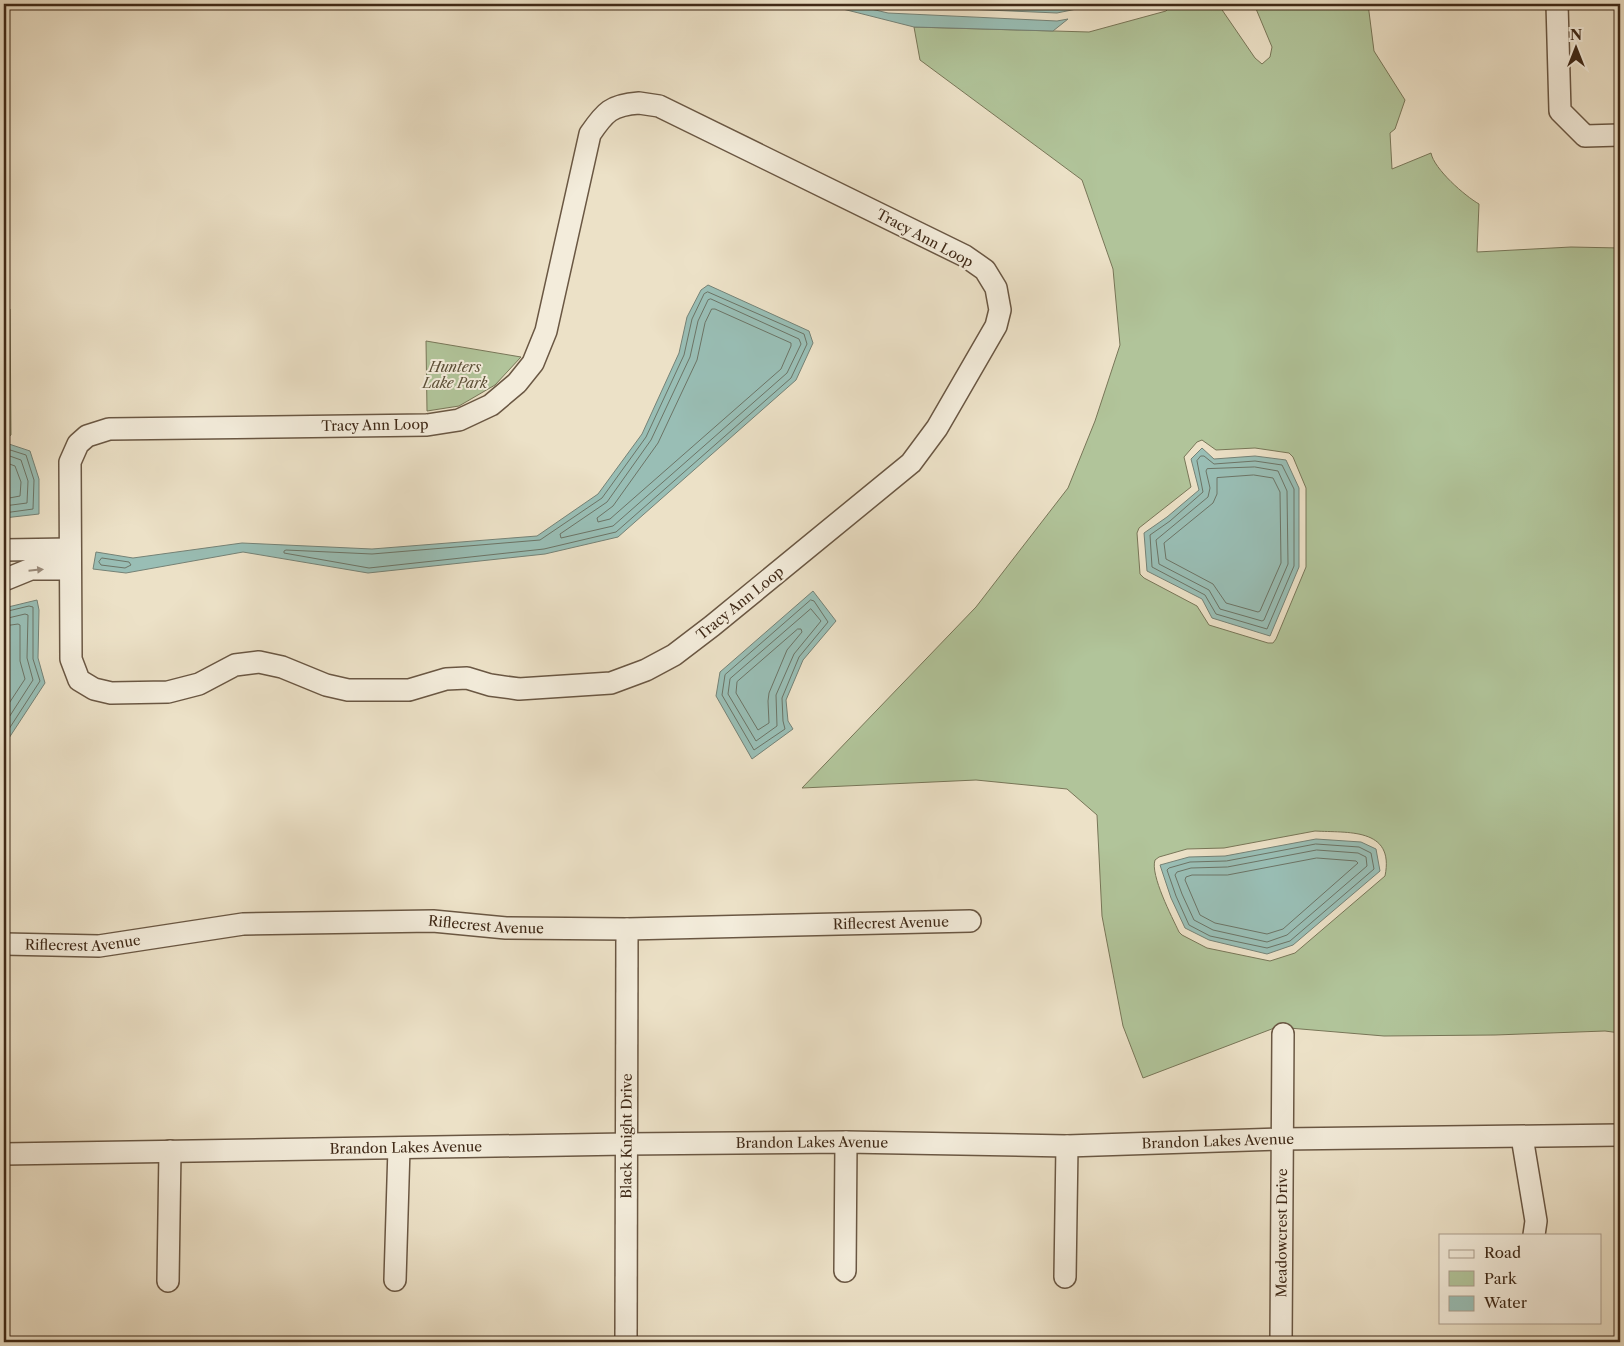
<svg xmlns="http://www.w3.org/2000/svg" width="1624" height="1346" font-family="'Libre Caslon Text',serif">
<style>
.green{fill:#b1c49a;stroke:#787658;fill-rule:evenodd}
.water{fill:#99beb5;stroke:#758276}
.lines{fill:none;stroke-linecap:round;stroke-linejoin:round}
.shore{stroke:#6c7466;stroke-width:1}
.minor-casing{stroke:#6a5743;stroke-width:24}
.minor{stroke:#f3ecdb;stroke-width:21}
.oneway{fill:#998a79}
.labels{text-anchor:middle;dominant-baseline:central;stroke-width:4;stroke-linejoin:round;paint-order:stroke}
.street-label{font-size:14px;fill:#3f2917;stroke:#f3ecdb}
.park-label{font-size:14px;font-style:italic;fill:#5c5038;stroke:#f3ecdb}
</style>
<rect width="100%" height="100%" fill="#ece1c7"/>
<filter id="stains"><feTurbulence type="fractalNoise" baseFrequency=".004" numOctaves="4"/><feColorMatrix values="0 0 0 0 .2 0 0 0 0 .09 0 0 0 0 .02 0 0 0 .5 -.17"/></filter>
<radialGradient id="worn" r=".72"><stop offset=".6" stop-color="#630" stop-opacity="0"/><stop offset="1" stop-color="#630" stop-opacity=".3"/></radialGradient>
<path class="green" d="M 1173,4 L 1218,4 L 1255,58 L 1262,64 L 1270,57 L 1272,47 L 1254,4 L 1368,4 L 1374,51 L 1405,100 L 1395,129 L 1390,133 L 1392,169 L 1431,153 C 1434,169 1465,196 1479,204 L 1477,252 L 1571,247 L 1620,248 L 1620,1033 L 1605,1031 L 1495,1035 L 1384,1036 L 1277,1027 L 1143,1078 L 1123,1026 L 1102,916 L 1097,815 L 1067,789 L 976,780 L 802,788 L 976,607 L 1068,488 L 1095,421 L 1120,345 L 1113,269 L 1082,180 L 920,60 L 914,27 L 1089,32 L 1166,11 ZM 1202,440 L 1216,450 L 1255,448 L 1289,453 L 1293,457 L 1306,488 L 1306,567 L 1276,639 L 1273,643 L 1268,643 L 1209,625 L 1197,606 L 1144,578 L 1140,574 L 1137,533 L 1139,528 L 1191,487 L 1184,457 L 1197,442 ZM 1315,831 C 1347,833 1395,827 1385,876 L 1295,953 L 1270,961 L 1207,948 L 1182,935 L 1179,932 C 1172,917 1150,875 1155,860 L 1159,857 L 1187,849 L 1224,848 Z
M 4,309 L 10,309 L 11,435 L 4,440 Z
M 426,341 L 521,357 L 495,385 L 459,406 L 427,411 Z"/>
<path class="water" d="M 823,4 L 850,4 L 888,13 L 1057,21 L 1068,19 L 1053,31 L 914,27 Z
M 883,4 L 1101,4 L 1057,13 L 941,8 Z
M 708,285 L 809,331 L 813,343 L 796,380 L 618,537 L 545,554 L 368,573 L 243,552 L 126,573 L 93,569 L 96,552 L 133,558 L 242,543 L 372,549 L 537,536 L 598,494 L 642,434 L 679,353 L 687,317 L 701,290 Z
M 6,443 L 30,451 L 39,479 L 39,514 L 4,518 L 4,444 Z
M 1202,448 L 1214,459 L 1255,456 L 1286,460 L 1299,488 L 1299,567 L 1270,636 L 1212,618 L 1202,599 L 1147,571 L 1144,533 L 1167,517 L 1199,490 L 1191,459 Z
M 813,591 L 836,621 L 803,660 L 786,700 L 788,721 L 793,729 L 752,759 L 716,696 L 720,672 Z
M 37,600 L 39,610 L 38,658 L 45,683 L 9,738 L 4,738 L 4,608 Z
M 1316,839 L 1361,842 L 1376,849 L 1380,871 L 1293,945 L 1267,954 L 1209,940 L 1185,928 L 1171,898 L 1160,865 L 1189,857 L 1225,856 Z"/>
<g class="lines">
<path class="shore" d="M 953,4 L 1057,8 L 1076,4
M 708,292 L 804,334 L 807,344 L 791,378 L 616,532 L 544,549 L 369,568 L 284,553 L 284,551 L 286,550 L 372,554 L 540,540 L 602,498 L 646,437 L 684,355 L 692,319 L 704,294 Z
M 711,299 L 799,339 L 801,344 L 787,373 L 613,526 L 561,538 L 560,534 L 607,502 L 651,440 L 690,357 L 698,321 L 708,300 Z
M 712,309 L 715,309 L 791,343 L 791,346 L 781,369 L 610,519 L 598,522 L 597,518 L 613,506 L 658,443 L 697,360 L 705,323 Z
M 4,448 L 26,455 L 34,480 L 33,509 L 4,513
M 4,454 L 21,460 L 28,481 L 27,503 L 4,506
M 1201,456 L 1204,456 L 1214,464 L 1255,461 L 1282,465 L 1294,489 L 1294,566 L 1267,629 L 1216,614 L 1205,595 L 1152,567 L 1150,535 L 1170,521 L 1203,492 L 1197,461 Z
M 4,462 L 15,466 L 21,482 L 20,496 L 4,499
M 1255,467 L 1278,471 L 1287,491 L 1288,564 L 1264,620 L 1262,621 L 1220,609 L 1209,590 L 1159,564 L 1156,540 L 1208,497 L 1210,488 L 1206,471 L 1207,469 Z
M 1254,475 L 1273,478 L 1280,492 L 1281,563 L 1260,611 L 1258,612 L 1226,603 L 1213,584 L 1166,559 L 1164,543 L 1213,503 L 1217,494 L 1217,478 Z
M 102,558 L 129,562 L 131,565 L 125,568 L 101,565 L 99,562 Z
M 811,600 L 814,601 L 828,622 L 799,657 L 782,698 L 783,721 L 785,729 L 754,750 L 722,695 L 725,675 Z
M 811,609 L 821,621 L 794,654 L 776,695 L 777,726 L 756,741 L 728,694 L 730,679 Z
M 4,612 L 29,606 L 33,607 L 33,659 L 40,681 L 7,732 L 4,733
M 4,619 L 25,614 L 28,615 L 27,658 L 33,680 L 4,725
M 4,626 L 18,624 L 20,625 L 20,661 L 25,679 L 4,711
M 798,629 L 801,629 L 802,632 L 787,650 L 769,693 L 768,701 L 769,723 L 758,730 L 736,693 L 737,682 Z
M 1316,844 L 1359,847 L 1371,853 L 1374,869 L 1290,941 L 1267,948 L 1210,936 L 1189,925 L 1176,896 L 1167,870 L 1169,868 L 1190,862 L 1226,861 Z
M 1317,850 L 1358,853 L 1366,857 L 1367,866 L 1287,935 L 1267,942 L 1213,930 L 1194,920 L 1182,894 L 1175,875 L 1177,872 L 1191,868 L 1227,867 Z
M 1317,858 L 1356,861 L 1358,863 L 1283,929 L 1267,934 L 1215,923 L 1200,915 L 1185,880 L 1186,877 L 1192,875 L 1227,875 Z"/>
<defs>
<g id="minor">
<path d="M 1557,4 L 1560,111 L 1585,136 L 1620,135"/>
<path d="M 639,103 L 659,106 L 965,256 L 985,270 L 996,288 L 1000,310 L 996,326 L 937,428 L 911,463 L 712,626 L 674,655 L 646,670 L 611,683 L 519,689 L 490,685 L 467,678 L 446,679 L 409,690 L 348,690 L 326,685 L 282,667 L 259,662 L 235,665 L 199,684 L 168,692 L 111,693 L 94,689 L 79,680 L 71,659 L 70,462 L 78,444 L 87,436 L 109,429 L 427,425 L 459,420 L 491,405 L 517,383 L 533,363 L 546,331 L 590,134 C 605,112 611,105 639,103 Z"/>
<path d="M 4,550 L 70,549"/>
<path d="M 4,580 L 31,569 L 70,569"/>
<path id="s1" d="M 4,944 L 99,946 L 243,924 L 433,921 L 506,928 L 627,929 L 970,921"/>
<path d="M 1522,1137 L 1536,1221 L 1534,1235"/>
<path id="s2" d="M 4,1154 L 626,1144 L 846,1142 L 1067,1146 L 1282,1139 L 1620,1135"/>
<path d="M 845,1271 L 846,1142"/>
<path d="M 1065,1277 L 1067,1146"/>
<path d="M 395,1280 L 399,1148"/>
<path d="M 168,1281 L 170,1151"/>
<path id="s3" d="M 626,1342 L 627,929"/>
<path id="s4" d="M 1281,1342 L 1283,1034"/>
</g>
</defs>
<use href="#minor" class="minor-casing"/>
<use href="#minor" class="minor"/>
</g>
<defs><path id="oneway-solid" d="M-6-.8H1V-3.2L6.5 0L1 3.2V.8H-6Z" transform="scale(1.25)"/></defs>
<use class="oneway" href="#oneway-solid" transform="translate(36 570) rotate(-6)"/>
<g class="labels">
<g class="street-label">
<text transform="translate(925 238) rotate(28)">Tracy Ann Loop</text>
<text transform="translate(375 425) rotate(-1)">Tracy Ann Loop</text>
<text transform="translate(740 603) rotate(-39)">Tracy Ann Loop</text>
<text stroke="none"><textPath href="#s1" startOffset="889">Riflecrest Avenue</textPath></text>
<text stroke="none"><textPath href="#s1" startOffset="484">Riflecrest Avenue</textPath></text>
<text stroke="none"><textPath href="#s1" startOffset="79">Riflecrest Avenue</textPath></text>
<text stroke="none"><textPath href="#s3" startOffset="206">Black Knight Drive</textPath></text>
<text stroke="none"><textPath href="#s2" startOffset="1214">Brandon Lakes Avenue</textPath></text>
<text stroke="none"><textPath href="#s2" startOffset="808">Brandon Lakes Avenue</textPath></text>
<text stroke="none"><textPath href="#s2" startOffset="402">Brandon Lakes Avenue</textPath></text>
<text stroke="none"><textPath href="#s4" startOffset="109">Meadowcrest Drive</textPath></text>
</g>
<g class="park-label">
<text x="455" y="367">Hunters<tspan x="455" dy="16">Lake Park</tspan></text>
</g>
</g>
<rect width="1624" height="1346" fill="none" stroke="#ece1c7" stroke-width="20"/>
<rect x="5" y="5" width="1614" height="1336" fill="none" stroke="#3f2917" stroke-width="2.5"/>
<rect x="10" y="10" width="1604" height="1326" fill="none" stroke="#3f2917"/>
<rect x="1439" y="1234" width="162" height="90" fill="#f3ecdb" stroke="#ab9e8d"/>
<rect x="1449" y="1250" width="25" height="8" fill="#f3ecdb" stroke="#ab9e8d"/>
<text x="1484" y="1258" font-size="15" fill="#3f2917">Road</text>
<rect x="1449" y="1271" width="25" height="15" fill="#b1c49a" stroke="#ab9e8d"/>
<text x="1484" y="1284" font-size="15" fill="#3f2917">Park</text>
<rect x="1449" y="1296" width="25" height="15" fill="#99beb5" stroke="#ab9e8d"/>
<text x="1484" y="1308" font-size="15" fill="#3f2917">Water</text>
<g transform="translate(1576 48)" stroke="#f3ecdb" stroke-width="4" paint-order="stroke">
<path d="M0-4L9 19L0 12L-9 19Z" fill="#3f2917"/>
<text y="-8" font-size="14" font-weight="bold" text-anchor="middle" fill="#3f2917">N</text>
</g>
<rect width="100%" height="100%" filter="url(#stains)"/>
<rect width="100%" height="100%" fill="url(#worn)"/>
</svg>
